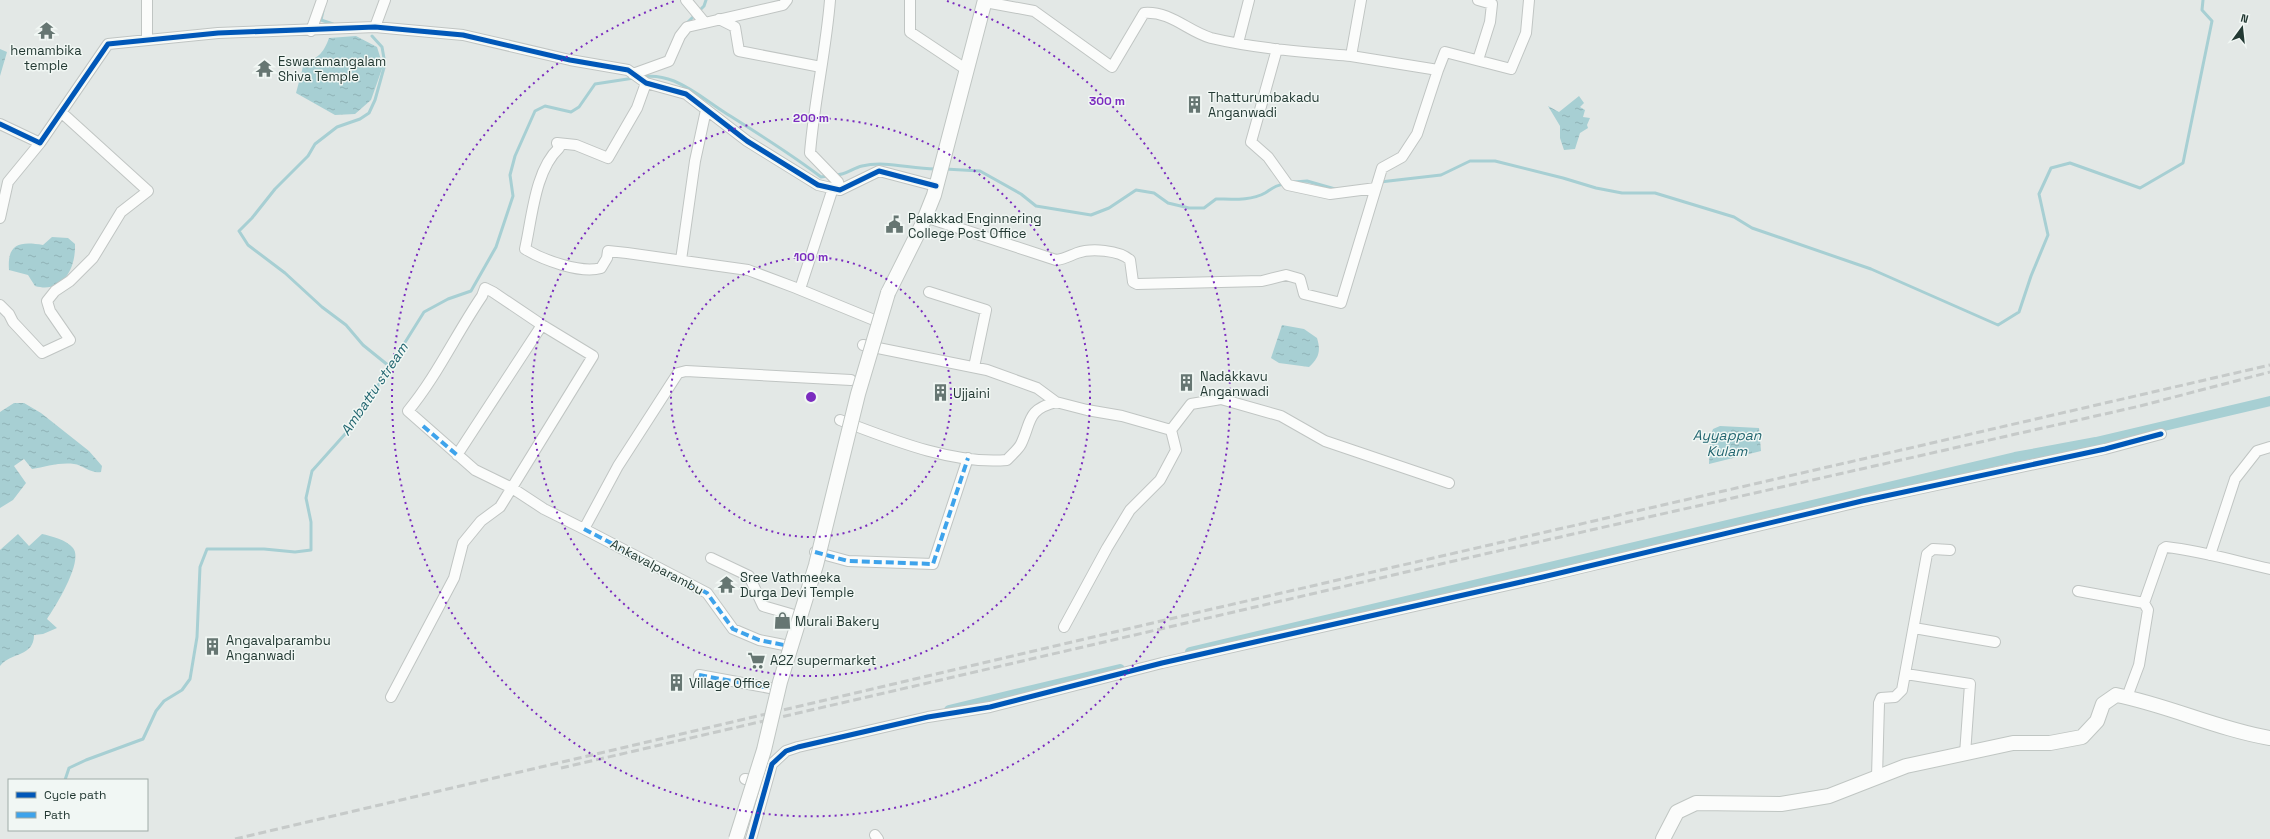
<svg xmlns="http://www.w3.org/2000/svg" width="2270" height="839" font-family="'Space Grotesk',sans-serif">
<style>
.water{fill:url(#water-ripples)}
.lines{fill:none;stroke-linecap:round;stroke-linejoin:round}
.stream{stroke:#a7cfd3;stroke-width:3}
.canal{stroke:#a7cfd3;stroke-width:10}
.street-casing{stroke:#c0c5c3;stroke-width:12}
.secondary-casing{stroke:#c0c6c3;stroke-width:16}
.street{stroke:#fbfcfb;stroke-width:10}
.secondary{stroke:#fbfcfb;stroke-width:14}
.rail{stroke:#c6cac9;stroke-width:3;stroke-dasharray:8 4;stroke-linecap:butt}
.secondary-bridge-casing{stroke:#c0c6c3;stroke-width:16;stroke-linecap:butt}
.secondary-bridge{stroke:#fbfcfb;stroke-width:14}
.quiet{stroke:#3ea3eb;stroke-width:4;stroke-dasharray:8 4;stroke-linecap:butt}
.cycleway-casing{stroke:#f1f7f4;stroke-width:8}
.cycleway{stroke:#0057b8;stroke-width:5}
.ring{fill:none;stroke:#7b2cbf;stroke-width:2;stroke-dasharray:2 4}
.labels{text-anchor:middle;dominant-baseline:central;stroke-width:3;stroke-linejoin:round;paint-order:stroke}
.poi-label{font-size:13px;fill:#233933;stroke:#f1f7f4;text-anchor:start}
.street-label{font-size:13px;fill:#233933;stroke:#f1f7f4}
.water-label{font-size:14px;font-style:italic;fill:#226670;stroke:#f1f7f4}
.centre{fill:#7b2cbf;stroke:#f1f7f4;stroke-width:2}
.ring-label{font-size:12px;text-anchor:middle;font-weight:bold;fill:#7b2cbf;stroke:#f1f7f4;stroke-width:3;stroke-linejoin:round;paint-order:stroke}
</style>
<defs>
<pattern id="water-ripples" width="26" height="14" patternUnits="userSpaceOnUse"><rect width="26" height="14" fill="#a7cfd3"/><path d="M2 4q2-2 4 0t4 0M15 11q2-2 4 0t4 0" fill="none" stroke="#8fb2b6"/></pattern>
</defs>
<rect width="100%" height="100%" fill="#e3e8e6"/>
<path class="water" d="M 356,36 L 377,47 L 383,66 L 371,100 L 355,114 L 335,115 L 296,93 L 304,63 C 319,58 324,52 329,38 Z
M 0,49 L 7,52 L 0,76 Z
M 1579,96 L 1584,103 L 1580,107 L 1585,110 L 1583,117 L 1590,118 L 1587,125 L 1588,128 L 1580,133 L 1575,149 L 1564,150 L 1560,138 L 1560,126 L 1548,106 L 1559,112 Z
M 52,237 L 68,238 L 75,244 C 76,268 63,294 35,286 L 28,275 L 9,270 C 7,244 19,241 43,245 Z
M 1282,325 L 1304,329 L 1317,338 C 1321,351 1319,358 1309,367 L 1279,363 L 1271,358 Z
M 14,403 L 24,403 L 41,413 L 89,451 L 102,466 L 101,472 C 91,474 83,465 74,464 C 60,462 45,467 32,469 L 24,459 L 14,466 L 26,483 L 13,500 L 0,508 L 0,412 Z
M 1720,426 L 1759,428 L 1761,451 L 1709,464 L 1710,438 L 1713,429 Z
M 18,534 L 29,546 L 42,534 C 51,536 67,540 73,548 C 84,561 55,607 47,619 L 57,628 L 43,634 L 34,635 C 34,657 11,652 0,666 L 0,550 Z"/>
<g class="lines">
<path class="stream" d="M 323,11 L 321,20 L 333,24
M 686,24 L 704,6 L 706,0
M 372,36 L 382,47 L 385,64 L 375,100 L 369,113 L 360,119 L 337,127 L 315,144 L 308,156 L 275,189 L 252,218 L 239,231 L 248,245 L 285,273 L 322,307 L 346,325 L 363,345 L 389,366
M 641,77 C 652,75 664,77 674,81 C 693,89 707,101 724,112 C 757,133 790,153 821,177 L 828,176
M 945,169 L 980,171 L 1021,194 L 1036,206 L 1091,215 L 1109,208 L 1136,190 L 1154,193 L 1168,203 L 1189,208 L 1204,208 L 1216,199 C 1231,199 1251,201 1265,193 C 1273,188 1276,185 1285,184
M 836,175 C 846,175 853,168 862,166 C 887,160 913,170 938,169
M 1294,182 L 1307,181 L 1335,189
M 1380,182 L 1441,175 L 1470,161 L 1495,161 L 1563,178 L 1596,188 L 1622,193 L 1655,193 L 1734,217 L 1752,228 L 1871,269 L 1998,325 L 2019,312 L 2031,276 L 2048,235 L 2039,194 L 2051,168 L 2070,163 L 2140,188 L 2183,163 L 2212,21 L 2202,10 L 2203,0
M 65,780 L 69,768 L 86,760 L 143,739 L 156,711 L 164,701 L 182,690 L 190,679 L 197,637 L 200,567 L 207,549 L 264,549 L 295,552 L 311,550 L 311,522 L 306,498 L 312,471 L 354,424 L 424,312 L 448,299 L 471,291 L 496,247 L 513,196 L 510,175 L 515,156 L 535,111 L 545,106 L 571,112 L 579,107 L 595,84 L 634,78"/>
<path class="canal" d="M 1190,652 L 2015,457 L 2096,442 L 2270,401
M 949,710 L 1120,669"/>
<defs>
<path id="street" d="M 686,0 L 705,23
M 830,0 C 826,51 814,102 810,153 L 838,182 L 840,190
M 910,0 L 910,32 L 967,70
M 1478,0 L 1492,4 L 1490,22 L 1478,60
M 985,2 L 1034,11 L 1112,67 L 1144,13 C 1171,11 1187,31 1211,38 C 1257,49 1305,52 1351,56 L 1361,0
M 719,19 L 735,27 L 739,51 L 821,67
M 375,27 L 385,0
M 311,31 L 322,0
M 147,40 L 147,0
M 1238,43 L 1249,0
M 1277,49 L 1251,142 L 1268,157 L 1288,185 L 1330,194 L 1376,188
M 1351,56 L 1438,70 L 1445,52 L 1511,69 L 1526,33 L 1529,0
M 633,74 L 669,61 L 680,36 L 687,27 L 783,5 L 787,0
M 646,83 L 637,108 L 608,158 L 576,145 L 557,143 L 559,148 C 535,170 532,218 525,249 C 543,260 581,274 601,268 L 607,258 L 608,251 L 627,253 L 748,270 L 796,288 L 801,286 L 833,188
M 0,124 L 40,143 L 108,44 L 218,33 L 375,27 L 463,35 L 570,60 L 628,70 L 646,83 L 686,94 L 747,141 L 818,185 L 840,190 L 879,171 L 936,186
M 925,217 L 1056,260 C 1065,259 1069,256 1077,253 C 1091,248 1119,250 1130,260 L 1133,282 L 1137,284 L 1262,281 L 1286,275 L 1300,279 L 1304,294 L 1341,303 L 1382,168 L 1402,157 L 1417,134 L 1438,70
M 0,218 L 8,182 L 40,143
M 681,260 L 695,161 L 706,110
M 796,288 L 874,320
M 929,292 L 986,310 L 974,367
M 0,305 L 9,314 L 13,322 L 42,353 L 70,340 L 50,311 L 47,301 L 55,291 L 70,281 L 93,258 L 121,212 L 148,191 L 61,112
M 542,325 L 493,292 L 485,288 L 482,296 C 456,334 437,376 408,411 L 475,470 L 512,488 L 544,509 L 584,529 L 618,466 L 678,373 L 686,371 L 851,380
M 863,345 L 987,370 L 1037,388 L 1056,402 L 1087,410 L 1122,416 L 1171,430 L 1191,404 L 1221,399 L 1281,416 L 1325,441 L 1449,483
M 840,420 C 890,439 953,465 1007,460 C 1011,455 1018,450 1021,444 C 1032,421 1026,410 1056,402
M 584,529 L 707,593 L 733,629 L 759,640 L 784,645
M 815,552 L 848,561 L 933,564 L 968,458
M 2210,555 L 2235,479 L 2257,451 L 2270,447
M 711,558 L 749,576 L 763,606 L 794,615
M 2078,591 L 2144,603
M 1064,627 L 1107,548 L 1130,510 L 1160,480 L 1176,450 L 1171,430
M 1914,628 L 1995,642
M 1906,674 L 1970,684 L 1965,754
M 699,675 L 770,688
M 391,697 L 454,578 L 463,543 L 481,521 L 500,507 L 593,356 L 542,325 L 457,455
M 2127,697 L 2139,665 L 2148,610 L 2144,603 L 2163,549 L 2166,547 C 2202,551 2235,561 2270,569
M 1877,777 L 1879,703 L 1881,698 L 1895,697 L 1902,690 L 1927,554 L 1933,549 L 1950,550
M 745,779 L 761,781
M 875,835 L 878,839
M 751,839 L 772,764 L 786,751 L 798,747 L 928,717 L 990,707 L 1162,663 L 1543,577 L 1862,501 L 2105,449 L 2161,434"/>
<path id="secondary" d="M 888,293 L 922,225 L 934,195 L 985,0
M 1663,839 L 1677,812 L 1696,803 L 1781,804 L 1829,796 L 1906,766 L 2013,743 L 2050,743 L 2082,737 L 2097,721 L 2103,704 L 2116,695 C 2168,705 2217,729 2270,738"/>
</defs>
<use href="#street" class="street-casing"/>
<use href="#secondary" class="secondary-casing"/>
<use href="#street" class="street"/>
<use href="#secondary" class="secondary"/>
<path class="rail" d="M 561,768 L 1445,563 L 2140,406 L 2270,372
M 235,839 L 1212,609 L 2270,365"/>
<defs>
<path id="secondary-bridge" d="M 736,839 L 764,750 L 780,682 L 816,565 L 858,394 L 888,293"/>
</defs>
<use href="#secondary-bridge" class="secondary-bridge-casing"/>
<use href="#secondary-bridge" class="secondary-bridge"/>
<path class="quiet" d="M 423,426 L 457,455
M 584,529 L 707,593 L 733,629 L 759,640 L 784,645
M 815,552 L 848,561 L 933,564 L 968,458
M 699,675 L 770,688"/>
<defs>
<path id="cycleway" d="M 0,124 L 40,143 L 108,44 L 218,33 L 375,27 L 463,35 L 570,60 L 628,70 L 646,83 L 686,94 L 747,141 L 818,185 L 840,190 L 879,171 L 936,186
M 751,839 L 772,764 L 786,751 L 798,747 L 928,717 L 990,707 L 1162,663 L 1543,577 L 1862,501 L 2105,449 L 2161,434"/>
</defs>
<use href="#cycleway" class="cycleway-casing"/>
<use href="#cycleway" class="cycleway"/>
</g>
<g class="ring">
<circle cx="811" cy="397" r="140"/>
<circle cx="811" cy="397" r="279"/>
<path d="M947 1A419 419 0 1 1 675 1"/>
</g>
<defs>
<symbol id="temple-bare" viewBox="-9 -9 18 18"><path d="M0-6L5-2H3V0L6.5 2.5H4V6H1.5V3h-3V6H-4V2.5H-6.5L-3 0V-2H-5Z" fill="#667672" stroke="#f1f7f4" stroke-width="2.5" paint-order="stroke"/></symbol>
<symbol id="building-bare" viewBox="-9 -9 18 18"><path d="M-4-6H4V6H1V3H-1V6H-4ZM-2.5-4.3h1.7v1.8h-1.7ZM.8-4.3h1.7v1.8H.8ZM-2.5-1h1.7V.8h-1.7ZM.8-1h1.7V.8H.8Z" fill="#667672" stroke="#f1f7f4" stroke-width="2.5" paint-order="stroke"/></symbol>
<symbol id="civic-bare" viewBox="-9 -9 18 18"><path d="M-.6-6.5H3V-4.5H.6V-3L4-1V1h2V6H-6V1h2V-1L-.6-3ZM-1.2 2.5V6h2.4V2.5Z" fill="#667672" stroke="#f1f7f4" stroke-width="2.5" paint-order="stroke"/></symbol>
<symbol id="shop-bare" viewBox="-9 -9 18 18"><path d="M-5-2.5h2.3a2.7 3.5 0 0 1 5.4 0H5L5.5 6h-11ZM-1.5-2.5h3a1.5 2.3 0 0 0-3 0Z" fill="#667672" stroke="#f1f7f4" stroke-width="2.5" paint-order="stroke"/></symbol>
<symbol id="supermarket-bare" viewBox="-9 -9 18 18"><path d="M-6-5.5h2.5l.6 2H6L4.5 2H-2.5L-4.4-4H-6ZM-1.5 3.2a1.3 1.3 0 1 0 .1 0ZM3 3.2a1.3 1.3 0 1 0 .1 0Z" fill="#667672" stroke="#f1f7f4" stroke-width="2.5" paint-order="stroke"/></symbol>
</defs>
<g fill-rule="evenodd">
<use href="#temple-bare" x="34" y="18" width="25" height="25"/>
<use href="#temple-bare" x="252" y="56" width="25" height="25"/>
<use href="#building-bare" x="1182" y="92" width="25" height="25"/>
<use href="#civic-bare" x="882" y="212" width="25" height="25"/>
<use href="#building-bare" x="1174" y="370" width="25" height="25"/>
<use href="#building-bare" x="928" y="380" width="25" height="25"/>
<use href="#temple-bare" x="714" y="572" width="25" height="25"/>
<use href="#shop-bare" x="770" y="608" width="25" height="25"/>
<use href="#building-bare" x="200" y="634" width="25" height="25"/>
<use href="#supermarket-bare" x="744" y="648" width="25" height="25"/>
<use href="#building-bare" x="664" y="670" width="25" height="25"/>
</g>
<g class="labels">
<g class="poi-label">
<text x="46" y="50" text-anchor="middle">hemambika<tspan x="46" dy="15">temple</tspan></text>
<text x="278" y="61">Eswaramangalam<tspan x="278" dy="15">Shiva Temple</tspan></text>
<text x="1208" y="97">Thatturumbakadu<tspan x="1208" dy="15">Anganwadi</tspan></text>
<text x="908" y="218">Palakkad Enginnering<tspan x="908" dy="15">College Post Office</tspan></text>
<text x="1200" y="376">Nadakkavu<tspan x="1200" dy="15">Anganwadi</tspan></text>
<text x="953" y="393">Ujjaini</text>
<text x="740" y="577">Sree Vathmeeka<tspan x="740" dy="15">Durga Devi Temple</tspan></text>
<text x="795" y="621">Murali Bakery</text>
<text x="226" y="640">Angavalparambu<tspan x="226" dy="15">Anganwadi</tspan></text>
<text x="770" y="660">A2Z supermarket</text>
<text x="689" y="683">Village Office</text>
</g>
<g class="street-label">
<text transform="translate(657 567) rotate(28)">Ankavalparambu</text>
</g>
<g class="water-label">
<text transform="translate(374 389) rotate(-56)">Ambattu stream</text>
<text x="1727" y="435">Ayyappan<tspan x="1727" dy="16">Kulam</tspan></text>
</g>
</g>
<circle cx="811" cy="397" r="6" class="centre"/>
<g class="ring-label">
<text x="1107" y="105">300 m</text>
<text x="811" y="122">200 m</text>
<text x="811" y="261">100 m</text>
</g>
<rect x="8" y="779" width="140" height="52" fill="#f1f7f4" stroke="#9faba7"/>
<rect x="16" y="792" width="20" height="6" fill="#0057b8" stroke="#9faba7"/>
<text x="44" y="799" font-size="12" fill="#233933">Cycle path</text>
<rect x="16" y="812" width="20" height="6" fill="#3ea3eb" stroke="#9faba7"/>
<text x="44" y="819" font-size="12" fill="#233933">Path</text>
<g transform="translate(2242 28) rotate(15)" stroke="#f1f7f4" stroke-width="3" paint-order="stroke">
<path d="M0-3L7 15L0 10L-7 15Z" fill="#233933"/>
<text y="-6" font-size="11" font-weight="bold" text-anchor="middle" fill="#233933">N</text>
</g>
</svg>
